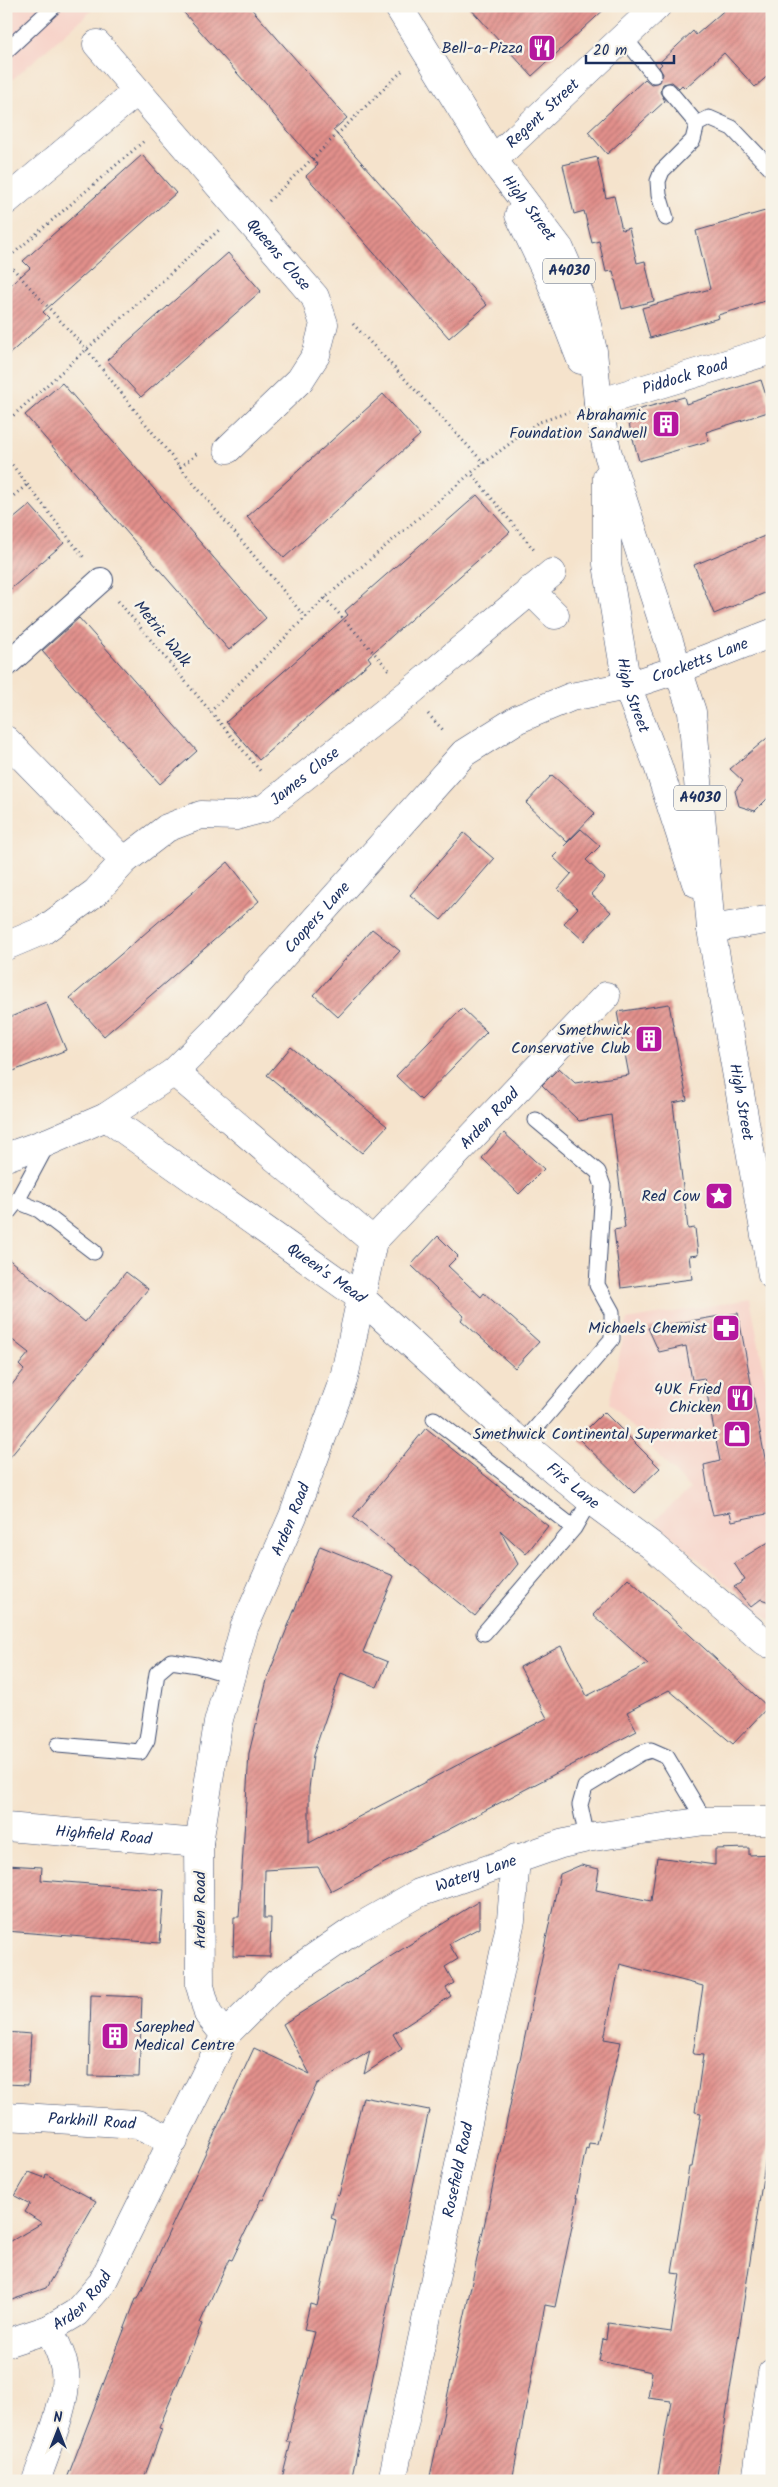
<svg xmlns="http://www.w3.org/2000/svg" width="778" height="2487" font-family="Kalam,sans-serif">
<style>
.built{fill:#f7d1c7}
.building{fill:url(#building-hatch)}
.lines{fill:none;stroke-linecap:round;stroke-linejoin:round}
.service-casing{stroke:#3c4a6e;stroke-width:17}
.pedestrian-casing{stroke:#3c4a6e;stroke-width:26}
.minor-casing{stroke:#3c4a6e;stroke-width:29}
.tertiary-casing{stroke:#3c4a6e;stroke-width:29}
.primary-casing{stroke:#3c4a6e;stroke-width:29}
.path{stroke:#3c4a6e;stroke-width:3;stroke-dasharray:1 4;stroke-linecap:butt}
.service{stroke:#fff;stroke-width:15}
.pedestrian{stroke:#fff;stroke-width:24}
.minor{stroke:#fff;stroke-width:28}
.tertiary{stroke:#fff;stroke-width:28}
.primary{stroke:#fff;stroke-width:28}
.labels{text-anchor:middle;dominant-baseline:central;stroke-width:5;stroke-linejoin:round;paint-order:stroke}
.shield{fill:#f7f3e8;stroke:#5d6a87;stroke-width:1}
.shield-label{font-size:15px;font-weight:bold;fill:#1b2f5e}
.poi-label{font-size:16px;fill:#1b2f5e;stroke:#f7f3e8;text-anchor:end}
.street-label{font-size:16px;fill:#1b2f5e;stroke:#f7f3e8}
</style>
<defs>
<pattern id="building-hatch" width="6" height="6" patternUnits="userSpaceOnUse" patternTransform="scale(1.25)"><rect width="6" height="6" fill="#e2908b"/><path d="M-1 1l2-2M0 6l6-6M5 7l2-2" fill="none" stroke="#b67675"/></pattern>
</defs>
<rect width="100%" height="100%" fill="#f7f3e8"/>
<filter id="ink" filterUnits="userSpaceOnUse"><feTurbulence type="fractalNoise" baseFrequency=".02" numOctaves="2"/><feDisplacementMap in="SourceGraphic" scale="10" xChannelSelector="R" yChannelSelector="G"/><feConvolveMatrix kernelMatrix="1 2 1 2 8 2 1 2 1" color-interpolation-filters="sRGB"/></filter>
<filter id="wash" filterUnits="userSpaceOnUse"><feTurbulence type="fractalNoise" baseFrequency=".0096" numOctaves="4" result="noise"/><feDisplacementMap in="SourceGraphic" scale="20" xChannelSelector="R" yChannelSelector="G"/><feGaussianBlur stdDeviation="1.12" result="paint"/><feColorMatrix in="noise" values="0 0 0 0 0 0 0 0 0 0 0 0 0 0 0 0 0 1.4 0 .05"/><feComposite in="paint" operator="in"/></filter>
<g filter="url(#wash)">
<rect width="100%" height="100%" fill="#f5e3cc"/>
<path class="built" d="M 6,6 L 97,6 L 6,85 Z
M 750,1299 L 772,1413 L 772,1622 L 654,1521 L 690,1489 L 609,1403 L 627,1320 Z"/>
<g id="blocks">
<path class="building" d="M 178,6 L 249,6 L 347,118 L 333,130 L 487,305 L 449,338 L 306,176 L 318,165 Z
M 468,6 L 608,6 L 532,76 Z
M 729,6 L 772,6 L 772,72 L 755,87 L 724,53 L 685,88 L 682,85 L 679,88 L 672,82 L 663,84 L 660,92 L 665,101 L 607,154 L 588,132 L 645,79 L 651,84 L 660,82 L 663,74 L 659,67 L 662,64 L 660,62 L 693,31 L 696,35 Z
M 142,155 L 176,193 L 43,312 L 49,318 L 6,357 L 6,289 L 30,268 L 23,261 Z
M 597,157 L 606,198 L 614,196 L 622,230 L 629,228 L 637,263 L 645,261 L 654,301 L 622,309 L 613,271 L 606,272 L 599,241 L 592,243 L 584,211 L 574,214 L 563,165 Z
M 772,209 L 772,299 L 718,315 L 719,318 L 650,338 L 642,308 L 710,289 L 696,231 Z
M 228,253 L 261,291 L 141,397 L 107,360 Z
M 761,380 L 771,411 L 706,432 L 709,441 L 639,461 L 626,413 L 684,397 L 686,404 Z
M 62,383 L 266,618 L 229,650 L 25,415 Z
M 383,394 L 420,435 L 284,558 L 247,517 Z
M 477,495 L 510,532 L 368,657 L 371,661 L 259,760 L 226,722 L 348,615 L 345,611 Z
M 30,505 L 64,543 L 6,593 L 6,525 Z
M 772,533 L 772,590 L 714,614 L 694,565 Z
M 79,618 L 197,751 L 160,784 L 42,651 Z
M 772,734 L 772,794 L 755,811 L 739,806 L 735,791 L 743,781 L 730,769 Z
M 552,775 L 595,813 L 567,842 L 526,803 Z
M 581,829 L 600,846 L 586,860 L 605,878 L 591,894 L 611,912 L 584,941 L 564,923 L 578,908 L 558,889 L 572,873 L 571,874 L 553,857 Z
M 464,833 L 494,859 L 441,920 L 410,895 Z
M 228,862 L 259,901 L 104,1036 L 70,998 Z
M 372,929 L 400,951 L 338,1017 L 314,995 Z
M 46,1002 L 66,1050 L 6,1074 L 6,1019 Z
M 669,1004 L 687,1100 L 673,1103 L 688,1229 L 695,1228 L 698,1255 L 689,1256 L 692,1279 L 621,1288 L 614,1230 L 625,1228 L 611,1115 L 579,1121 L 542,1085 L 559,1068 L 575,1083 L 629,1075 L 617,1012 Z
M 462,1008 L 487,1032 L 421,1100 L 396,1076 Z
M 291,1047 L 387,1126 L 362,1153 L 267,1075 Z
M 504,1133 L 544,1169 L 519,1194 L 482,1158 Z
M 438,1236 L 458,1256 L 448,1266 L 481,1297 L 484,1293 L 539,1342 L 515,1368 L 461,1320 L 464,1316 L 411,1265 Z
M 6,1257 L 85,1322 L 126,1272 L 148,1289 L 6,1462 L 6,1392 L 24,1370 L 19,1365 L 29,1353 L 6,1335 Z
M 738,1313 L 772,1496 L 772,1513 L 732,1521 L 730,1512 L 713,1515 L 710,1503 L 704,1465 L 720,1461 L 704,1378 L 692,1380 L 686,1346 L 659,1352 L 648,1328 Z
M 604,1412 L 660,1468 L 634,1493 L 578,1438 Z
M 426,1428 L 548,1526 L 526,1554 L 500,1530 L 518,1564 L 475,1616 L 353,1517 Z
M 772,1540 L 772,1603 L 761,1599 L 751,1607 L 734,1587 L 745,1580 L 734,1563 Z
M 320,1546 L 394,1576 L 363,1652 L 388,1662 L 377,1687 L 341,1673 L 313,1755 L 309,1789 L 309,1843 L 547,1718 L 520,1667 L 561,1646 L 587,1696 L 648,1664 L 593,1615 L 628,1578 L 768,1707 L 733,1744 L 669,1690 L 627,1712 L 637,1731 L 331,1891 L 318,1867 L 265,1870 L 264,1918 L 271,1918 L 270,1957 L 233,1956 L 234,1917 L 239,1917 L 249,1753 L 268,1676 Z
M 749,1848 L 749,1855 L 772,1854 L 772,2119 L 716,2481 L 657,2481 L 671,2401 L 648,2398 L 652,2372 L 599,2361 L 603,2339 L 606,2340 L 608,2323 L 671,2332 L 680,2274 L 672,2273 L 689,2167 L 692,2167 L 701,2113 L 695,2112 L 703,2055 L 693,2054 L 703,1986 L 620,1964 L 604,2039 L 621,2042 L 597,2144 L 589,2143 L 588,2149 L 586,2148 L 576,2198 L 578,2198 L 555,2307 L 545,2305 L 512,2481 L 429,2481 L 560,1874 L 581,1865 L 599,1869 L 596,1890 L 651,1901 L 657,1857 L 715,1865 L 715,1849 Z
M 6,1865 L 42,1867 L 41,1880 L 164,1890 L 160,1943 L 6,1931 Z
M 479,1901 L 479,1928 L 449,1944 L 458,1959 L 445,1967 L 454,1983 L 446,1988 L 451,1996 L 393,2034 L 402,2049 L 364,2074 L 370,2051 L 317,2084 L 263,2200 L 261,2199 L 232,2260 L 229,2259 L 200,2323 L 202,2324 L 159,2428 L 162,2429 L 143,2481 L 66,2481 L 136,2299 L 138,2299 L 254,2048 L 310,2074 L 283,2024 Z
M 91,1995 L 142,1997 L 139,2077 L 89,2076 Z
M 6,2032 L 31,2034 L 28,2085 L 6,2084 Z
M 363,2097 L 429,2110 L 351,2481 L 295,2481 L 282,2478 L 291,2442 L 287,2442 L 295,2406 L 315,2332 L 304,2330 L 310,2304 L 317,2306 L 336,2220 L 331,2218 L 337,2194 L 339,2195 Z
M 29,2172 L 45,2178 L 46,2174 L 96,2201 L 46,2288 L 6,2302 L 6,2244 L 42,2223 L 25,2212 L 30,2204 L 15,2196 Z"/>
</g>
</g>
<g filter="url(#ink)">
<use href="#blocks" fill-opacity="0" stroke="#3c4a6e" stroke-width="1"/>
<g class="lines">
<defs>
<path id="service" d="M 624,37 L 654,75
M 6,51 L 54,6
M 697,124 L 709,118 L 732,128 L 772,170
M 666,218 L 659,195 L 658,181 L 662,171 L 693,140 L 697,124 L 669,91
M 17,1201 L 39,1210 L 94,1252
M 6,1215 L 17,1201 L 48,1143
M 434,1419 L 574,1528
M 523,1443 L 612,1339 L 612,1312 L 597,1285 L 603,1186 L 598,1172 L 536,1120
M 484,1633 L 574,1528 L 590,1500
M 58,1745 L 140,1752 L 147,1740 L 157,1673 L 171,1661 L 197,1665 L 231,1675
M 587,1838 L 580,1805 L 585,1787 L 641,1753 L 651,1750 L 667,1757 L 705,1821"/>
<path id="pedestrian" d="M 6,665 L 101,580"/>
<g id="minor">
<path id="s1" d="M 97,44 L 315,297 L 324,324 L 316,355 L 300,380 L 228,449"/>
<path id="s2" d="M 493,160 L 657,6"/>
<path d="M 6,201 L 136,92"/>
<path id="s3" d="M 598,403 L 772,350"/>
<path d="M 530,590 L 555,615"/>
<path d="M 6,740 L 124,861"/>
<path d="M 711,929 L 772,919"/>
<path id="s4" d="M 6,946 L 44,930 L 96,892 L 124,861 L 167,828 L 201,815 L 236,816 L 265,808 L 409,693 L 552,573"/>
<path d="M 174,1072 L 373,1241"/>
<path id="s5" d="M 106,1117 L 360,1297 L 504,1428 L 590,1500 L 651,1545 L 766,1643 L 772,1644"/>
<path id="s6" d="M 6,1827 L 199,1843"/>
<path id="s7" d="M 225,2035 L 277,1983 L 354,1930 L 419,1893 L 561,1844 L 587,1838 L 705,1821 L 772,1821"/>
<path id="s8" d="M 6,2116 L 137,2124 L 174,2141"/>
<path d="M 6,2343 L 49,2329"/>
<path id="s9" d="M 36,2481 C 45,2454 69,2399 65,2372 C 63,2357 56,2343 49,2329 L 76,2313 L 102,2283 L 225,2035 L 208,2014 L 200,1986 L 199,1843 L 218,1723 L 244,1628 L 293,1516 L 344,1378 L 373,1241 L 606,996"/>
<path id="s10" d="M 392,2481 L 511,1920 L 516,1858"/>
<path d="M 756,2481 L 772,2373"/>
</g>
<g id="tertiary">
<path id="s11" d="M 6,1157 L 48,1142 L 106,1117 L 174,1072 L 219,1027 L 464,753 L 518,719 L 571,697 L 627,686 L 679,669 L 772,633"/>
</g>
<g id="primary">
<path id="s12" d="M 398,6 L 493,160 L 560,249 L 580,295 L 593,351 L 598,403 L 607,451 L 692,712 L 711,929 L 772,1275"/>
<path d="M 519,215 L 550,280 L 581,360"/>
<path id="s13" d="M 607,477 L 607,564 L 627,686 L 658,766 L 696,883"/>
</g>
</defs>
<use href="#service" class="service-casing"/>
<use href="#pedestrian" class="pedestrian-casing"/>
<use href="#minor" class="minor-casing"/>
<use href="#tertiary" class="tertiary-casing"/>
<use href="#primary" class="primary-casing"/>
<path class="path" d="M 269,201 L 404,69
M 6,260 L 144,141
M 6,261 L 87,350 L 180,467 L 305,617
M 353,324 L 484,463 L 471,473 L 535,551
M 6,422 L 219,230
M 6,457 L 85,559
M 484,463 L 537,423 L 569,412
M 180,467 L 199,452
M 6,502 L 29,483
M 325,598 L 391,672
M 118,601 L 262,773
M 210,712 L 325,598 L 471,473
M 428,714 L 444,731"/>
<use href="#service" class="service"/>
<use href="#pedestrian" class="pedestrian"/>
<use href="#minor" class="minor"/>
<use href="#tertiary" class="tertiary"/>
<use href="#primary" class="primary"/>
</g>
</g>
<defs>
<symbol id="restaurant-square" viewBox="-11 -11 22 22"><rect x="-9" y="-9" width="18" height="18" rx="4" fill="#b5179e" stroke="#f7f3e8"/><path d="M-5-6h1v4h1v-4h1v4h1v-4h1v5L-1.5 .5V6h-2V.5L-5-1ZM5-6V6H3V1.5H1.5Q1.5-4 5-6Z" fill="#fff"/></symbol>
<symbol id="building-square" viewBox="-11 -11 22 22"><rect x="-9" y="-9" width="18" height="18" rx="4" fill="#b5179e" stroke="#f7f3e8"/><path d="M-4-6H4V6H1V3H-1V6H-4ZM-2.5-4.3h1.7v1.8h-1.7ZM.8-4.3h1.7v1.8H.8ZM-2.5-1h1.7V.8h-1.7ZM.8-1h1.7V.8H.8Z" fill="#fff"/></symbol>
<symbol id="sight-square" viewBox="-11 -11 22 22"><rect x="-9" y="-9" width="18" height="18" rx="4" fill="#b5179e" stroke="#f7f3e8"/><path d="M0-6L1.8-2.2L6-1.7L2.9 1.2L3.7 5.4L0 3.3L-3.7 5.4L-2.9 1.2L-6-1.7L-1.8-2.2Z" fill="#fff"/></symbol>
<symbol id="pharmacy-square" viewBox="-11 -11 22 22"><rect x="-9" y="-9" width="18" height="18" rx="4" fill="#b5179e" stroke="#f7f3e8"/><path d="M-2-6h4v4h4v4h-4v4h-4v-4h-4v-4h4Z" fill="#fff"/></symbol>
<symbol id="shop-square" viewBox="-11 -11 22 22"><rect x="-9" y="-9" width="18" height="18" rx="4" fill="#b5179e" stroke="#f7f3e8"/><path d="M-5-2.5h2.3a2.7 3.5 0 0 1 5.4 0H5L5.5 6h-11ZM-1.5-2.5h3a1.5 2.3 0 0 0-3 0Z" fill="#fff"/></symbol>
</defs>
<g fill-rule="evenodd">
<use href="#restaurant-square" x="526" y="32" width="32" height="32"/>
<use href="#building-square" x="650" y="408" width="32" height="32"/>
<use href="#building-square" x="633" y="1023" width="32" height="32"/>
<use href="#sight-square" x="703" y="1180" width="32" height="32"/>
<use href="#pharmacy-square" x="710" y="1312" width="32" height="32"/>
<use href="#restaurant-square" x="724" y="1382" width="32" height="32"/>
<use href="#shop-square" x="721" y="1418" width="32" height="32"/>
<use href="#building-square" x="99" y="2020" width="32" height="32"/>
</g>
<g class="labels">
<g class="shield">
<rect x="543" y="258.5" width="52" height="25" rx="4"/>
<rect x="674" y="785.5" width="52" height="25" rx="4"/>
</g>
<g class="shield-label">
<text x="569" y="271">A4030</text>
<text x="700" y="798">A4030</text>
</g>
<g class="poi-label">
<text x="523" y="48">Bell-a-Pizza</text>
<text x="647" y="415">Abrahamic<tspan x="647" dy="18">Foundation Sandwell</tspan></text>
<text x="630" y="1030">Smethwick<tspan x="630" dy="18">Conservative Club</tspan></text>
<text x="700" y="1196">Red Cow</text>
<text x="707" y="1328">Michaels Chemist</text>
<text x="721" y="1389">4UK Fried<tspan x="721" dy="18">Chicken</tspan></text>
<text x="718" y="1434">Smethwick Continental Supermarket</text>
<text x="134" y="2027" text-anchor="start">Sarephed<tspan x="134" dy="18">Medical Centre</tspan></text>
</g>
<g class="street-label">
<text stroke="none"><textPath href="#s2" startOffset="68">Regent Street</textPath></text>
<text stroke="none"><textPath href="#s12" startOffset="241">High Street</textPath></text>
<text stroke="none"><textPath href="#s1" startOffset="278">Queens Close</textPath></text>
<text stroke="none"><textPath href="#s3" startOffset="91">Piddock Road</textPath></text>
<text transform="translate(162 634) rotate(51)">Metric Walk</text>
<text stroke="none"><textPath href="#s11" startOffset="876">Crocketts Lane</textPath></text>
<text stroke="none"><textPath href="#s13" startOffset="221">High Street</textPath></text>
<text stroke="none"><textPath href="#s4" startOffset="354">James Close</textPath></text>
<text stroke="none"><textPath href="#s11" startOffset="400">Coopers Lane</textPath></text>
<text stroke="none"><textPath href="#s12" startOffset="1169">High Street</textPath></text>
<text stroke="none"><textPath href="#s9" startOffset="1505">Arden Road</textPath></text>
<text stroke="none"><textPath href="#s5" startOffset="270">Queen's Mead</textPath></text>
<text stroke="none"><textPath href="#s5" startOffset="596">Firs Lane</textPath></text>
<text stroke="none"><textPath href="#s9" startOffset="1045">Arden Road</textPath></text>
<text stroke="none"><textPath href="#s6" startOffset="98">Highfield Road</textPath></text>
<text stroke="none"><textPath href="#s7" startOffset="302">Watery Lane</textPath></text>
<text transform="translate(200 1910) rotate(-90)">Arden Road</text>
<text stroke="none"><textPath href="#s8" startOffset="86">Parkhill Road</textPath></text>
<text stroke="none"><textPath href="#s10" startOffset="318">Rosefield Road</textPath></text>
<text stroke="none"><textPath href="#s9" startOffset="204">Arden Road</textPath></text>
</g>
</g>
<rect width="778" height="2487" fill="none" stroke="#f7f3e8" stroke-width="25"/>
<g transform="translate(58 2430)" stroke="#f7f3e8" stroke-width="4" paint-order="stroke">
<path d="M0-4L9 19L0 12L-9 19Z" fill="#1b2f5e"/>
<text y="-8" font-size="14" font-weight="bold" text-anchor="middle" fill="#1b2f5e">N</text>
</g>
<path d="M586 55v8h88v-8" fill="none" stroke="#1b2f5e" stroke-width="2.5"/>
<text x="593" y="55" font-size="15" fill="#1b2f5e" stroke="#f7f3e8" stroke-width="4" paint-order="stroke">20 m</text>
</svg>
